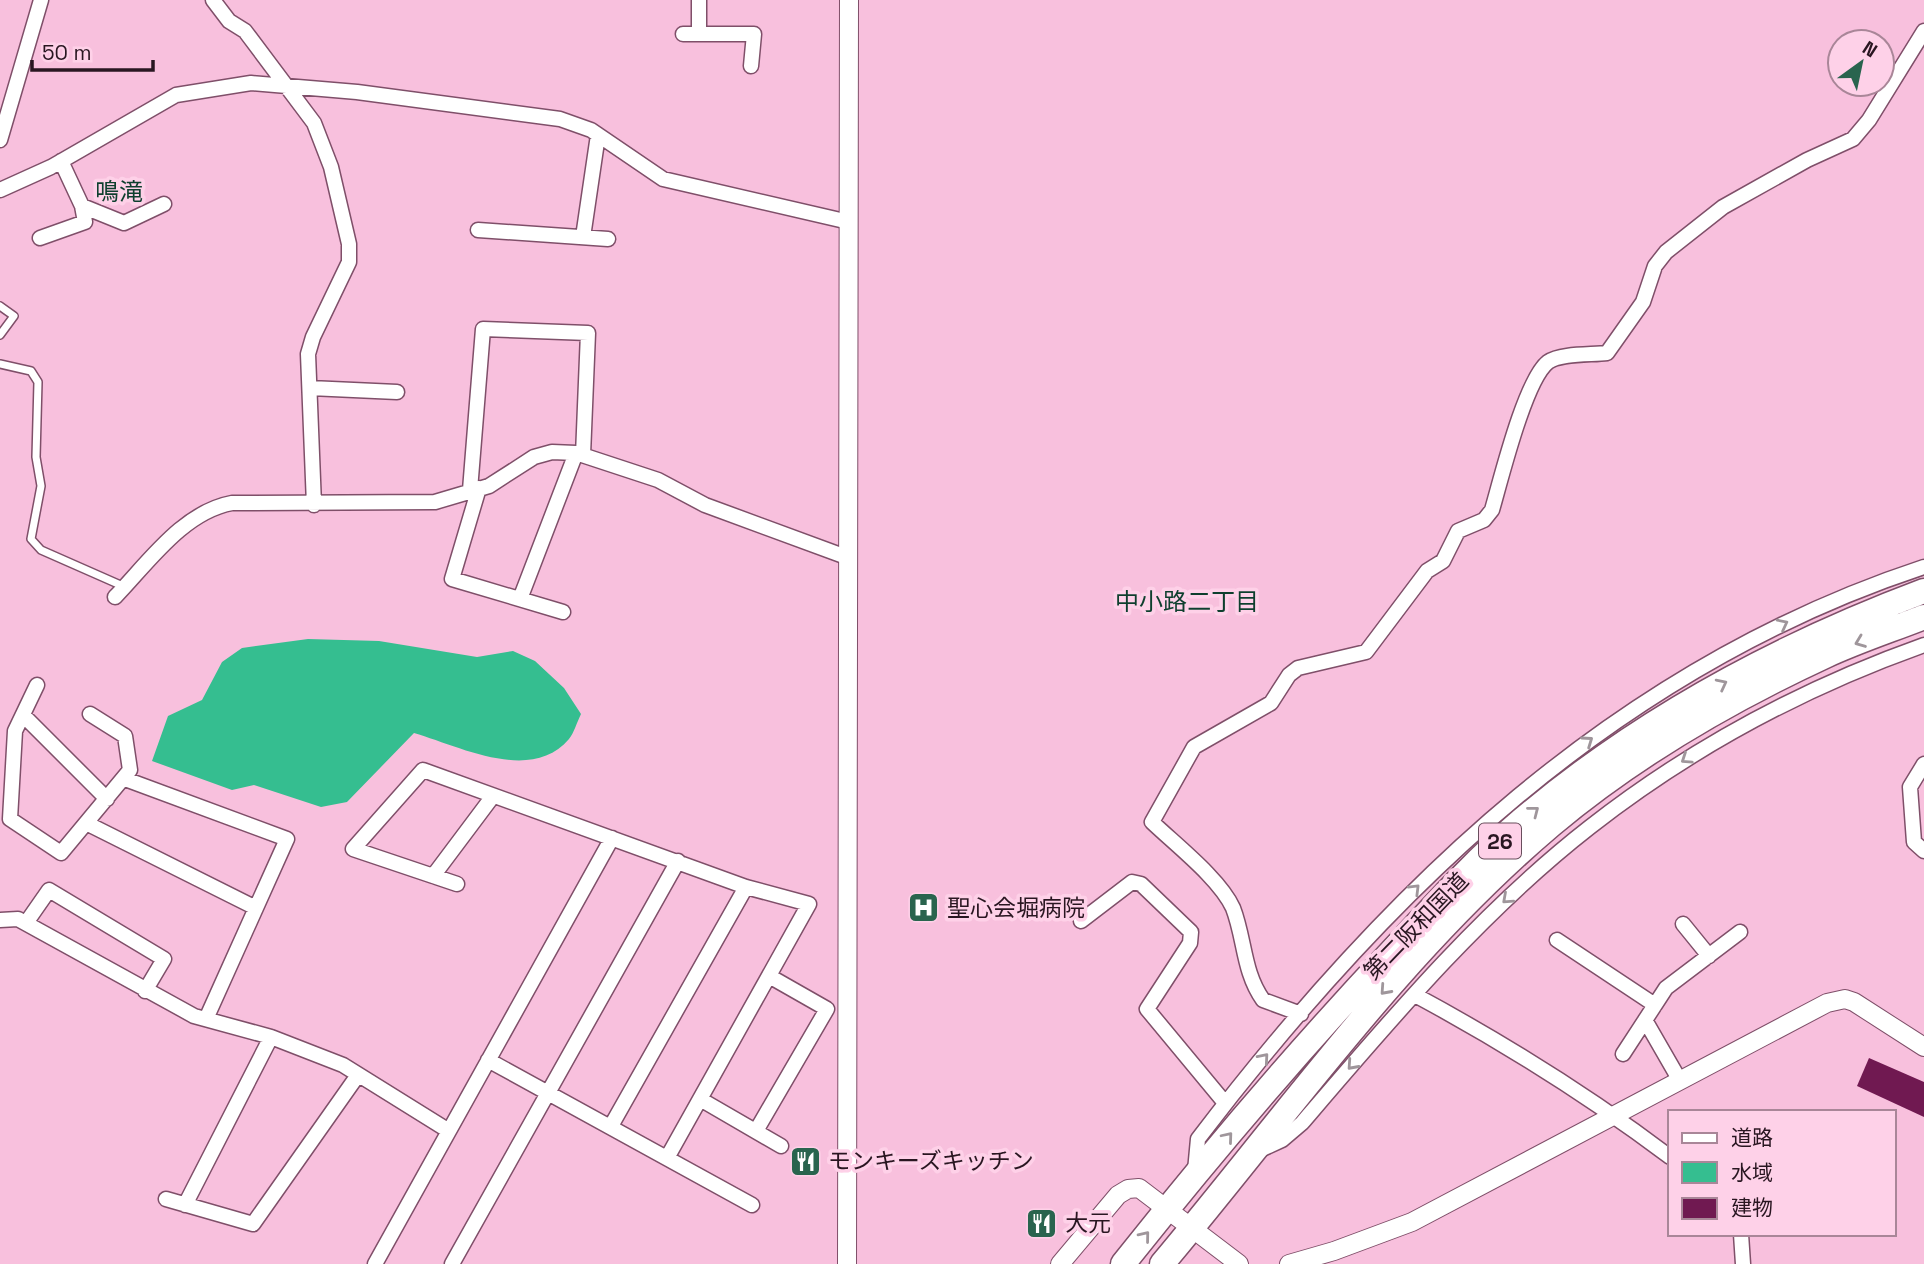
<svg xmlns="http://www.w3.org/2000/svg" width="1924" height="1264" font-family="'Space Grotesk','Noto Sans JP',sans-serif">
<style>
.water{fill:#35be90}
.building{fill:#701951}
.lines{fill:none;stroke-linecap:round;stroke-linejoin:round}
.service-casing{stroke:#7f4f69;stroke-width:10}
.minor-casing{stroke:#7f4f69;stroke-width:17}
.tertiary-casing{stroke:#7f4f69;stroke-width:20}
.trunk-casing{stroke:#7f4f69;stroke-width:27}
.service{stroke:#fff;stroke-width:7}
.minor{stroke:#fff;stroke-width:14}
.tertiary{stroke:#fff;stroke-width:18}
.trunk{stroke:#fff;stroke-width:24}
.oneway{stroke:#9f969b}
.labels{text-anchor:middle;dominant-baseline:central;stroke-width:7;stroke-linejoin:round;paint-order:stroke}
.shield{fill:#fed1e8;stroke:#694e5d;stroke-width:2}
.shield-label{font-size:21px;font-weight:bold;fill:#291621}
.poi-label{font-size:23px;fill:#291621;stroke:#fed1e8;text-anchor:start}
.street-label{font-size:23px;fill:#291621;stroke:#fed1e8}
.neighbourhood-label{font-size:24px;fill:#0e3f2e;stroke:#fed1e8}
</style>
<rect width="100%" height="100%" fill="#f8c0dd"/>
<path class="water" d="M 308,639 L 379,641 L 477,657 L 513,651 L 535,661 L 564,688 L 581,714 C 577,722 574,733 569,739 C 531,784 459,746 414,733 L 347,802 L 321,807 L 254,785 L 232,790 L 152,761 L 168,716 L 202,700 L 222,662 L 242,648 Z"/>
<path class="building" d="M 1869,1058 L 1924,1082 L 1924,1117 L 1857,1086 Z"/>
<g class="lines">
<defs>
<path id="service" d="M 0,306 L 14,316 L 0,335
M 0,364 L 31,371 L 38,382 L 36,457 L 41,486 L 31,539 L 41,550 L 125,587"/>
<path id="minor" d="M 213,0 L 229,21 L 245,31 L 314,123 L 331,167 L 349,244 L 349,262 L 313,337 L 308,354 L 314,505
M 699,33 L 699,0
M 683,34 L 754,34 L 751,66
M 0,140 L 41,0
M 61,161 L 82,206 L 124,223 L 164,204
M 0,190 L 51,167 L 176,95 L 251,83 L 357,92 L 560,119 L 591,130 L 663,179 L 849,222
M 478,230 L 608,239
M 583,237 L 598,135
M 40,238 L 85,222 L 82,206
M 310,388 L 397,392
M 479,488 L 452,579 L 563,612
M 470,490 L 483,329 L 588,333 L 583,455
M 115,597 C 148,563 183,512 232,503 L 435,502 L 489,486 L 534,457 L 552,452 L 576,453 L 658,480 L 705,505 L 849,558
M 520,599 L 576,453
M 37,685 L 15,731 L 10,819 L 61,853 L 130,770 L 125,736 L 90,714
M 23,715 L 107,799
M 1924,764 L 1910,787 L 1914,842 L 1924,851
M 125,779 L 287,839 L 206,1019
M 86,823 L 256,908
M 433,876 L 493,796
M 457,884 L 353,849 L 423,770 L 746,887 L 809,904 L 667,1158
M 0,920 L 18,919 L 194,1016 L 271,1037 L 343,1065 L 449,1131
M 1081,921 L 1132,882 L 1141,884 L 1191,932 L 1190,943 L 1147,1009 L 1225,1103
M 26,923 L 49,890 L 164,959 L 145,991
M 1683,924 L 1709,956
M 1557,940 L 1655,1005
M 1415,995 C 1504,1043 1589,1096 1670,1157
M 1301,1014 L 1263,1000 C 1243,972 1245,939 1233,908 C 1220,879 1176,845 1152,822 L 1194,747 L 1271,703 L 1289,675 L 1298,668 L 1366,652 L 1427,571 L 1443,561 L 1458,531 L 1484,520 L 1492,510 C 1501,479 1525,380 1548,362 C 1561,353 1592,355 1607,353 L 1643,302 L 1655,266 L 1666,252 L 1723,207 L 1807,160 L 1853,139 L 1869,120 L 1924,31
M 1645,1020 L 1679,1079
M 1623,1054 L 1666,988 L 1740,932
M 488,1060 L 752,1205
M 700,1099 L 781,1146
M 611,1126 L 746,887
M 756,1131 L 827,1009 L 769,976
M 1260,1150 L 1282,1140 L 1302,1123 C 1391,1019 1482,911 1590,827 C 1691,748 1803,688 1924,645
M 1195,1171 L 1198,1139 C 1390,887 1617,668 1924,567
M 166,1199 L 253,1224 L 358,1075
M 185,1205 L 271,1037
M 1741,1234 L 1743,1264
M 375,1264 L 612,838
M 452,1264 L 678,861"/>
<path id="tertiary" d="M 847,1264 L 849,0
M 1060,1264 L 1118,1195 L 1128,1189 L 1139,1188 L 1239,1264
M 1289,1264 L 1334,1251 L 1412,1222 L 1827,1003 L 1845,999 L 1854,1002 L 1924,1047"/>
<path id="trunk" d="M 1123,1264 C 1208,1157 1297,1052 1391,952 C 1433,907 1475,860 1522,820 C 1640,720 1780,645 1924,591
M 1162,1264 C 1288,1114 1400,953 1551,825 C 1632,757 1730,700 1825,656 C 1857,641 1891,630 1924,617"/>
</defs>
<use href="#service" class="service-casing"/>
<use href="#minor" class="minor-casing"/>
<use href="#tertiary" class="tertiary-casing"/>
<use href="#trunk" class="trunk-casing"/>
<use href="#service" class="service"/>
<use href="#minor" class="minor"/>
<use href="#tertiary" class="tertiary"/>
<use href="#trunk" class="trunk"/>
</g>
<defs><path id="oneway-chevron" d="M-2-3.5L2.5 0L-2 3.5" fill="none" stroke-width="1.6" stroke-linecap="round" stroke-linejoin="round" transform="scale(1.75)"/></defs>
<g class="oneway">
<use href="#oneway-chevron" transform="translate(1783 624) rotate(-27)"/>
<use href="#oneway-chevron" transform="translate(1860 642) rotate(159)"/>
<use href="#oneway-chevron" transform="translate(1722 684) rotate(-27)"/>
<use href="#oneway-chevron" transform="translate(1588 741) rotate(-35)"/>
<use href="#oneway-chevron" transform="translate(1686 759) rotate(146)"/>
<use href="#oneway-chevron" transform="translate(1534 811) rotate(-38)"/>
<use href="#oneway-chevron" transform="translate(1415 889) rotate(-45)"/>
<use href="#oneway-chevron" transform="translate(1507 899) rotate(138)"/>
<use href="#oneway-chevron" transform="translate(1385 990) rotate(132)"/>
<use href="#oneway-chevron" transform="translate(1264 1058) rotate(-49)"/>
<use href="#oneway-chevron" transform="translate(1352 1065) rotate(132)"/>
<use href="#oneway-chevron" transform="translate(1228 1137) rotate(-50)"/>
<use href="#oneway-chevron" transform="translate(1145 1236) rotate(-51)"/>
</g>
<defs>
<symbol id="hospital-square" viewBox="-11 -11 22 22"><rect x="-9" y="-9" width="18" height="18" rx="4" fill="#29644e" stroke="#fed1e8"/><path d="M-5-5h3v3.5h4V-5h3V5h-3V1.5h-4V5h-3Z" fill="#fff"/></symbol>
<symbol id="restaurant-square" viewBox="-11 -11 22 22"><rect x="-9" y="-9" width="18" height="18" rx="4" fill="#29644e" stroke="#fed1e8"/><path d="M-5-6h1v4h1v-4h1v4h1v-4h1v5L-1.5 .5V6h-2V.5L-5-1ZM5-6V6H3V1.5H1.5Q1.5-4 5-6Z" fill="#fff"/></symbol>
</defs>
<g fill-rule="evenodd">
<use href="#hospital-square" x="906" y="890" width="35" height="35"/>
<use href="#restaurant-square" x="788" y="1144" width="35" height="35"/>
<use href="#restaurant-square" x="1024" y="1206" width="35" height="35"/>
</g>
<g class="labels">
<rect class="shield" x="1479" y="823.5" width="42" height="35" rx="5"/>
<g class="shield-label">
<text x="1500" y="841">26</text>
</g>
<g class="poi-label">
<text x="947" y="908">聖心会堀病院</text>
<text x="828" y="1161">モンキーズキッチン</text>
<text x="1065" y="1223">大元</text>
</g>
<g class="street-label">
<text transform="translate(1416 926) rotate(-46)">第二阪和国道</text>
</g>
<g class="neighbourhood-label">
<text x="119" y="191">鳴滝</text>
<text x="1187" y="601">中小路二丁目</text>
</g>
</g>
<rect x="1668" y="1110" width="228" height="126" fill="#fed1e8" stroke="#a98698" stroke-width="2"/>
<rect x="1682" y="1133" width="35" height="10" fill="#ffffff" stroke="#a98698" stroke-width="2"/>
<text x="1731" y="1145" font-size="21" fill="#291621">道路</text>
<rect x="1682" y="1162" width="35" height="21" fill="#35be90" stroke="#a98698" stroke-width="2"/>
<text x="1731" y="1180" font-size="21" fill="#291621">水域</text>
<rect x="1682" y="1198" width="35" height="21" fill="#701951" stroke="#a98698" stroke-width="2"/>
<text x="1731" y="1215" font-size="21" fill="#291621">建物</text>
<g transform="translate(1861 63) rotate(33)"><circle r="33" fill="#fed1e8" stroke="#a98698" stroke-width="2"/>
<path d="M0-5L12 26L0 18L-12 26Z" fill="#29644e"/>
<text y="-10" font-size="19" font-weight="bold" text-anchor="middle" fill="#291621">N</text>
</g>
<path d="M32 60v10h121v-10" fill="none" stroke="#291621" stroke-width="3.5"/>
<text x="42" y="60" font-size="21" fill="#291621" stroke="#fed1e8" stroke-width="5" paint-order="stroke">50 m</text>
</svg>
